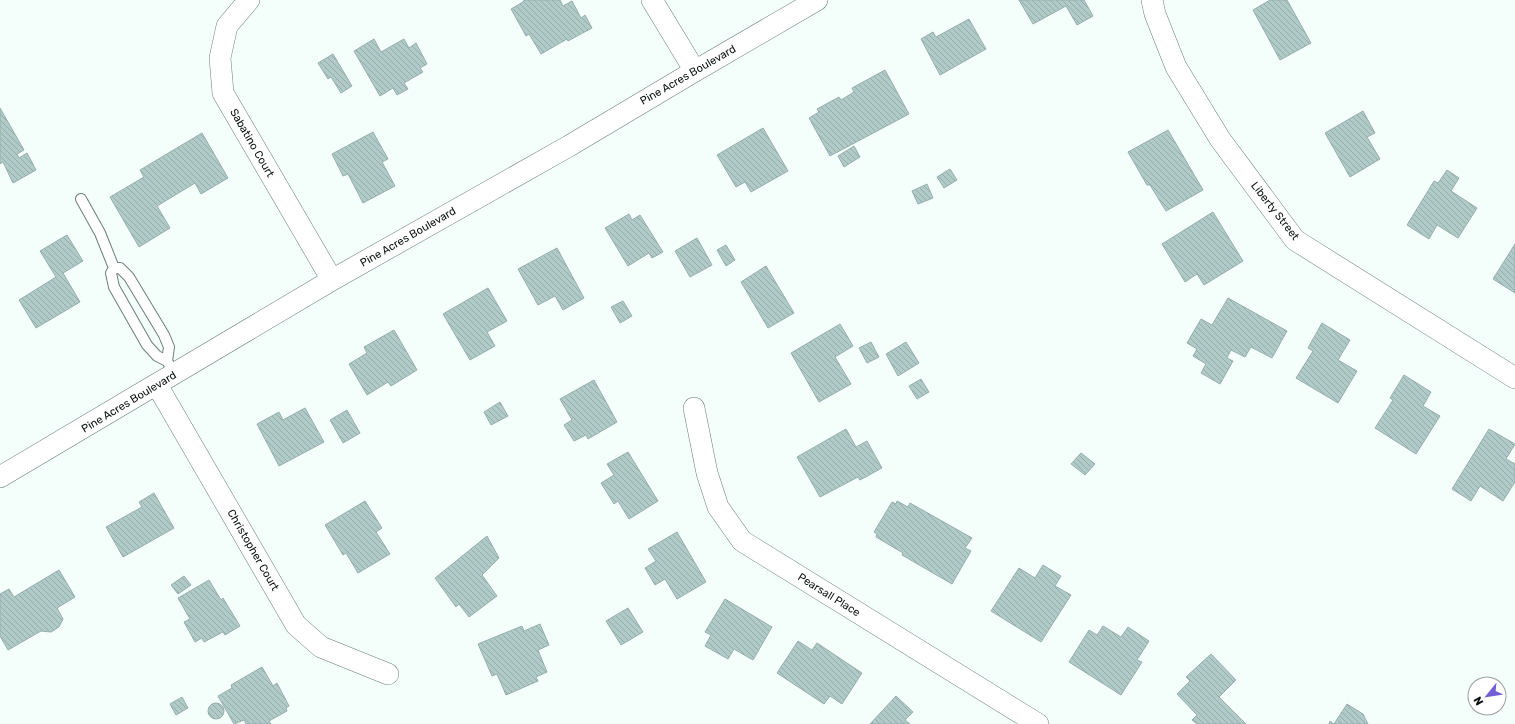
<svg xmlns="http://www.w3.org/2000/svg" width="1515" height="724" font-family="Rubik,sans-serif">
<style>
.building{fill:url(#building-back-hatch);stroke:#96afae}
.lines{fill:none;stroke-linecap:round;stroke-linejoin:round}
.lane-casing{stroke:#6a7f77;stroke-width:12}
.street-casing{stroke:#6a7f77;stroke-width:22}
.lane{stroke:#fff;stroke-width:10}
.street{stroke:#fff;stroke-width:21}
.labels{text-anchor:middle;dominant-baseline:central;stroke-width:3;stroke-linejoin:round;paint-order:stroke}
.street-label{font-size:11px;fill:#08100d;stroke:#fff}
</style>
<defs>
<pattern id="building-back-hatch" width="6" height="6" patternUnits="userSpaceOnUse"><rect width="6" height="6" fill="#b0cac8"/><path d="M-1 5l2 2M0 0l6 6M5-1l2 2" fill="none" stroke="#96acab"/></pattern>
</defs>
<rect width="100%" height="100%" fill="#f4fefa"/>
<path class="building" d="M 524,0 L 560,0 L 563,6 L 572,1 L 581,18 L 585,15 L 592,28 L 568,41 L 567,39 L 541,54 L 529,34 L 526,36 L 511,9 L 523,2 Z
M 1019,0 L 1084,0 L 1093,16 L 1077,25 L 1066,6 L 1033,24 Z
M 1270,0 L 1287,0 L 1311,43 L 1280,60 L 1253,10 Z
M 969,19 L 986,49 L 940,75 L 921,39 L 933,32 L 936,37 Z
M 374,39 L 381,52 L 404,39 L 409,48 L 416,43 L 427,64 L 420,68 L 423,72 L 404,83 L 408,89 L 397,95 L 393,88 L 380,96 L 354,51 Z
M 333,54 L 352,86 L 341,93 L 331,77 L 328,79 L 318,63 Z
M 885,70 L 909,114 L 830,156 L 809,118 L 819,112 L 817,109 L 839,97 L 841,100 L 854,92 L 852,88 Z
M 0,108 L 24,150 L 17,154 L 19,158 L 27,153 L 36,170 L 13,183 L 3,162 L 0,164 Z
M 1363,111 L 1375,133 L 1367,137 L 1380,159 L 1350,177 L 1325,133 Z
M 763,128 L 788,171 L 751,192 L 745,182 L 736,187 L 717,155 Z
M 1168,130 L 1203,190 L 1166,211 L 1150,185 L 1147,185 L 1128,152 Z
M 373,132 L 388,159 L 382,162 L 395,186 L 363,203 L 348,174 L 343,176 L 332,154 Z
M 202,133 L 228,178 L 201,194 L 195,183 L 157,206 L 170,228 L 139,247 L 110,197 L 144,177 L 140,170 Z
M 854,146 L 860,157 L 844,167 L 838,156 Z
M 950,169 L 957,180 L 944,188 L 937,177 Z
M 1447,170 L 1459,178 L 1451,191 L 1477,208 L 1458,238 L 1437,225 L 1429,239 L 1407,225 L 1434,181 L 1438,183 Z
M 927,184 L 933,198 L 918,204 L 912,191 Z
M 1213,212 L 1243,261 L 1204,285 L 1197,274 L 1185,282 L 1162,244 Z
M 629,214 L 632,220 L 640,215 L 663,252 L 652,258 L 649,253 L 628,266 L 605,228 Z
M 67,235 L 83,261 L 63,273 L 80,302 L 36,328 L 19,300 L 56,277 L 40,251 Z
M 697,238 L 712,265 L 690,277 L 675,251 Z
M 1515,244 L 1515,293 L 1493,279 Z
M 726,245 L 735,260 L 726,266 L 717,250 Z
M 557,248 L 584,298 L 563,310 L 555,296 L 538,305 L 518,269 Z
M 766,266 L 794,313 L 768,328 L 741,282 Z
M 488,288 L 507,321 L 487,332 L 495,346 L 470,360 L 443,314 Z
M 1228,298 L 1287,331 L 1272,358 L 1251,347 L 1245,357 L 1231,350 L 1227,358 L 1233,361 L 1220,384 L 1201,373 L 1206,364 L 1193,356 L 1197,349 L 1187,343 L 1201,319 L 1212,325 Z
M 623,301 L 632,316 L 620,323 L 611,307 Z
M 1322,323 L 1350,340 L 1338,360 L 1357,371 L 1338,403 L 1296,378 L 1313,351 L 1308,348 Z
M 840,324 L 853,346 L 835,357 L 851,384 L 819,402 L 791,353 Z
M 394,330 L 417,370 L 391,386 L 388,382 L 367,395 L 349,364 L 367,353 L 364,347 Z
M 871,342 L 879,357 L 867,363 L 859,348 Z
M 906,342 L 919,363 L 898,376 L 886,354 Z
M 1404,375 L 1431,392 L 1423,406 L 1440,416 L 1416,454 L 1375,428 L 1393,400 L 1390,398 Z
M 921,379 L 929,392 L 917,399 L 909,386 Z
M 594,380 L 617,422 L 588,439 L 586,435 L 574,441 L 564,425 L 572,420 L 560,399 Z
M 500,402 L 508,416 L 491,425 L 484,412 Z
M 305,408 L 324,442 L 279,466 L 257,424 L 279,412 L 283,420 Z
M 347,410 L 360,433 L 343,443 L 330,420 Z
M 846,429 L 856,447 L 867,441 L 882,468 L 860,480 L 858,477 L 820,497 L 797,457 Z
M 1489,429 L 1515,444 L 1506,459 L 1515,464 L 1515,482 L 1503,501 L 1480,486 L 1471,501 L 1452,489 Z
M 628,452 L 658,501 L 629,519 L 618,501 L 614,504 L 601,483 L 614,475 L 607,464 Z
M 1081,453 L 1095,464 L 1085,475 L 1071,464 Z
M 154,493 L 174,528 L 123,557 L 106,527 L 142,507 L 139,502 Z
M 365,501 L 382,528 L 376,532 L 390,554 L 358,573 L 346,553 L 343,555 L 325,525 Z
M 897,501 L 908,507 L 910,503 L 972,538 L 965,548 L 971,551 L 952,584 L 902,555 L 903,553 L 876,537 L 877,534 L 874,532 L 892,502 L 896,504 Z
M 677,532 L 706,582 L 677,599 L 665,579 L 655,585 L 645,568 L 656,561 L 648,549 Z
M 487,536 L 499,558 L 482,575 L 497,596 L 469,617 L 459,604 L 456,607 L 435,578 Z
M 1043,565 L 1061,576 L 1055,586 L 1071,595 L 1041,642 L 991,611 L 1019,568 L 1035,578 Z
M 59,570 L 75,597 L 57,608 L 63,619 L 59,627 L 51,632 L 41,631 L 8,650 L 0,636 L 0,594 L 9,589 L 14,597 Z
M 184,576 L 191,585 L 178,594 L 171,585 Z
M 209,580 L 221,600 L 223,598 L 240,626 L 225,635 L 223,632 L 204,642 L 202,638 L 195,642 L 184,622 L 190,619 L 178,598 Z
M 725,599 L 772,627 L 753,660 L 734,649 L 728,659 L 705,646 L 711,635 L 705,632 Z
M 628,608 L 643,632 L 621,645 L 606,621 Z
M 540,624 L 549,645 L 538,650 L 547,672 L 536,677 L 538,681 L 506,695 L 497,674 L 492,676 L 478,644 L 522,626 L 524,631 Z
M 1103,626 L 1121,637 L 1128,627 L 1149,641 L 1137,660 L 1142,662 L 1121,695 L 1069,662 L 1089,630 L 1097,635 Z
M 798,641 L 812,650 L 817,643 L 862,673 L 842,704 L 830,696 L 824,704 L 777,673 Z
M 1211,654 L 1236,680 L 1219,697 L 1246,724 L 1197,724 L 1192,720 L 1197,715 L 1177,694 L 1190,681 L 1186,677 Z
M 262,667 L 273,686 L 277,683 L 289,706 L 286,708 L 287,711 L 269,721 L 271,724 L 246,724 L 244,720 L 234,724 L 218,696 L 232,688 L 231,685 Z
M 896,696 L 913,712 L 905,720 L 910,724 L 870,724 Z
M 182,697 L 188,708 L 176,715 L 170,704 Z
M208 711a8 8 0 1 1 16 0a8 8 0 1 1-16 0Z
M 1347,704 L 1363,714 L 1368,724 L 1329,724 L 1330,721 L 1334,724 Z"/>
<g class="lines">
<defs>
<path id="lane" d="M 81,199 L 100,233 L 114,268 L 111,273 L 114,287 L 147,345 L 157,356 L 167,361 L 175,374
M 114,268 L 120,268 L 129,277 L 164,335 L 169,347 L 167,361"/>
<path id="street" d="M 249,0 L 227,26 L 220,58 L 223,93 L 332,280
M 652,0 L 695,71
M 1152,0 L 1155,14 L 1176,67 L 1220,139 L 1295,240 L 1515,378
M 157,385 L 296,625 L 321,647 L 388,674
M 694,408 L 707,473 L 718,507 L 742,541 L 1038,724
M 0,477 L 332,280 L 569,146 L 695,71 L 817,0"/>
</defs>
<use href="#lane" class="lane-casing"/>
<use href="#street" class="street-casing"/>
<use href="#lane" class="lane"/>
<use href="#street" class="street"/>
</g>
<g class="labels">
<g class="street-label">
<text transform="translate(688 75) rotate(-30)">Pine Acres Boulevard</text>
<text transform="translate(252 143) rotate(60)">Sabatino Court</text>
<text transform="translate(1275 211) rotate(52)">Liberty Street</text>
<text transform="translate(408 237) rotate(-30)">Pine Acres Boulevard</text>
<text transform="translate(129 402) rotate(-31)">Pine Acres Boulevard</text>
<text transform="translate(253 550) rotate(60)">Christopher Court</text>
<text transform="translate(829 595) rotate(32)">Pearsall Place</text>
</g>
</g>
<g transform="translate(1487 696) rotate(240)"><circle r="19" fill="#ffffff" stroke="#9c9f9e"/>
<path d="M0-3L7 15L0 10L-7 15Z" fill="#735ed8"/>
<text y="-6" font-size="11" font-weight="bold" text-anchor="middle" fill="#08100d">N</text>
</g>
</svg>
